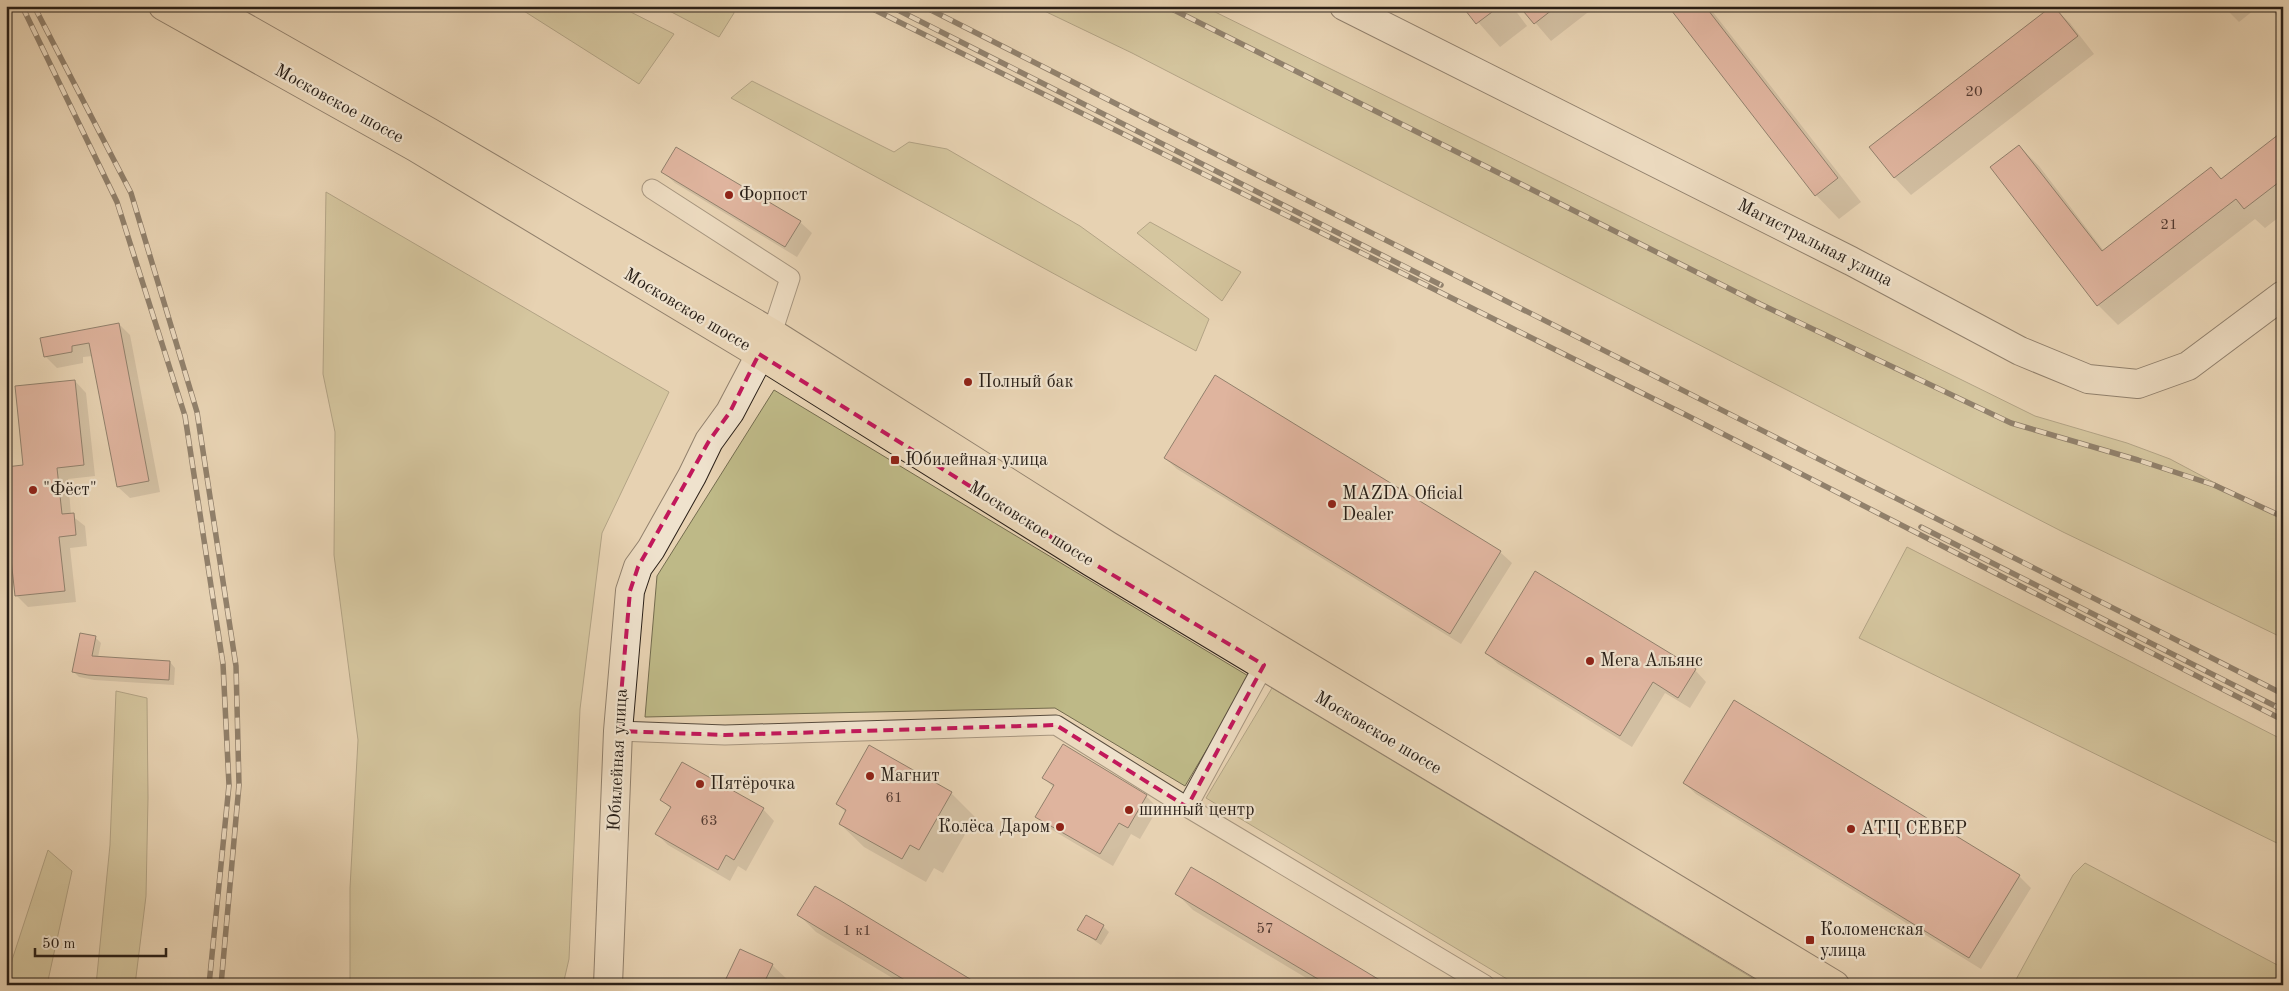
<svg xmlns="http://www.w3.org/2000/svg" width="2289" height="991" font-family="'Old Standard TT',serif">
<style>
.green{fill:#beb987;stroke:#746c4f}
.shadow{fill:#0003}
.building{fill:#d59085;stroke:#291f17}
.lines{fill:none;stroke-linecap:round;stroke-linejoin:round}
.street-casing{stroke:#584c3e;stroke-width:21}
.secondary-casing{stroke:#291f17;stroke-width:30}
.primary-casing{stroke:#291f17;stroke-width:30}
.street{stroke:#efe2cd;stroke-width:19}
.secondary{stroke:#efe2cd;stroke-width:28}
.primary{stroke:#e7d2b2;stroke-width:28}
.rail-casing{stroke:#291f17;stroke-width:5.5}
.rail{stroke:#efe2cd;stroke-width:4;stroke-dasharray:11;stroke-linecap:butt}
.marked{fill:none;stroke:#c2185b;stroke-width:4;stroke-dasharray:10 6;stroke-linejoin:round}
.poi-dot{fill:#8f2418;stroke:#efe2cd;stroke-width:2}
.labels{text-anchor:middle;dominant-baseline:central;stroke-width:4.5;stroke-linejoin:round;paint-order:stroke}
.number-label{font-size:15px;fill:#543b32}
.street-label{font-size:18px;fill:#291f17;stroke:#efe2cd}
.poi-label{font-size:18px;fill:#291f17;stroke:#efe2cd;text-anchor:start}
</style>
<rect width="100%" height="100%" fill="#e7d2b2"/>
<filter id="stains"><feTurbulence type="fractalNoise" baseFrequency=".004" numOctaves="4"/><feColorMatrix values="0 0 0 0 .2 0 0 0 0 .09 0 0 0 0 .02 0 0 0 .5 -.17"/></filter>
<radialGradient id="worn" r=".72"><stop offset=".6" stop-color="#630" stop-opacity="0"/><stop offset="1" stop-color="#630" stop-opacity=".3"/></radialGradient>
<path class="green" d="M 516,6 L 619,6 L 674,34 L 639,84 Z
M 660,6 L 733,6 L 734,13 L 719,37 Z
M 1034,6 L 1203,6 L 2035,416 L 2127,443 L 2170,459 L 2283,519 L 2283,638 L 2063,532 L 1132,53 Z
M 752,81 L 894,152 L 909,142 L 947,149 L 1080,226 L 1209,319 L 1196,351 L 731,98 Z
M 326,192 L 669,392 L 602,533 L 580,709 L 569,959 L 563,985 L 350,985 L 350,888 L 358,740 L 334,555 L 335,432 L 323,374 Z
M 1150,222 L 1241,272 L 1222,301 L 1137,233 Z
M 774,390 L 1250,677 L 1185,786 L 1055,708 L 645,717 L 657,576 Z
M 1907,547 L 2283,740 L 2283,846 L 1859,638 Z
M 1272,688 L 1764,985 L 1517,985 L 1206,798 Z
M 116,691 L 147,698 L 148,798 L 146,896 L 135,985 L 96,985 L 110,845 Z
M 48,850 L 72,871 L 47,985 L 7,985 L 12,960 Z
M 2085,863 L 2283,968 L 2283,985 L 2013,985 L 2073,875 Z"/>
<path class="shadow" d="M 1464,6 L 1512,6 L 1527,26 L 1500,47 Z
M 1521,6 L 1596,6 L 1551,41 Z
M 1669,6 L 1709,7 L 1861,202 L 1839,219 L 1816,195 Z
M 2223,6 L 2259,6 L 2239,22 Z
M 2269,6 L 2283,6 L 2283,24 Z
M 2053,7 L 2070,23 L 2094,54 L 1911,195 L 1895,178 L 1871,147 Z
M 2283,133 L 2283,214 L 2265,228 L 2255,219 L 2118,325 L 2098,305 L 2019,146 L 2039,166 L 2104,251 L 2211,169 L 2222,180 Z
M 663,172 L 800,222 L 812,233 L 797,257 L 675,183 Z
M 119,324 L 130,335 L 160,492 L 130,498 L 118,487 L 93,356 L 83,357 L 83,363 L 57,368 L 45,356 Z
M 6,358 L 9,370 L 6,371 Z
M 75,381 L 86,393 L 95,476 L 68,479 L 71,515 L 85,526 L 87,546 L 70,548 L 76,602 L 28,607 L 16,595 L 25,467 Z
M 1165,458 L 1500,552 L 1512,563 L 1461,644 L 1177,469 Z
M 95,637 L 101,643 L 98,657 L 170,662 L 175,668 L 174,685 L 94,680 L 79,677 L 74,672 Z
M 1486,653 L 1695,670 L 1706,682 L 1690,708 L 1665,693 L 1632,747 L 1498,664 Z
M 6,654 L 11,659 L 12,717 L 6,717 Z
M 1734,701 L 2019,876 L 2031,888 L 1981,969 L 1696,794 L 1684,783 Z
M 869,747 L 951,793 L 975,817 L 943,873 L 934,868 L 926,882 L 864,847 L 840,824 L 846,813 L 838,804 Z
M 1044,778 L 1146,796 L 1158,808 L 1140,839 L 1131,834 L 1113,866 L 1049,828 L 1037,816 L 1054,788 Z
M 662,800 L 763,809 L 774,821 L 746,871 L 738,866 L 730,881 L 668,845 L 657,834 L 671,809 Z
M 1176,893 L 1386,985 L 1318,985 L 1193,910 Z
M 799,915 L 977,985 L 904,985 L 816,932 Z
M 1103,926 L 1109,932 L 1101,945 L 1079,930 Z
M 772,965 L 789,981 L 787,985 L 725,985 Z"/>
<path class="building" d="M 1462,6 L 1500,6 L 1476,24 Z
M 1519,6 L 1557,6 L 1534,24 Z
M 1668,6 L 1705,6 L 1838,178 L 1815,196 Z
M 2052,6 L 2054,6 L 2078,36 L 1894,178 L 1869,147 Z
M 2283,131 L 2283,179 L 2244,209 L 2236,199 L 2097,306 L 1990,167 L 2019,145 L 2102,251 L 2211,167 L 2221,179 Z
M 676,147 L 801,221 L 785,247 L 661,172 Z
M 119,323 L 149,481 L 117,487 L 89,343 L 72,346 L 72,352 L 44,357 L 40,338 Z
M 1215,375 L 1501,551 L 1450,634 L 1164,458 Z
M 75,380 L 84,465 L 57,468 L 62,514 L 74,513 L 76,535 L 59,537 L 65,591 L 15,596 L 6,512 L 6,467 L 23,465 L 15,386 Z
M 1535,571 L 1696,669 L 1678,698 L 1653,682 L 1620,736 L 1485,653 Z
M 80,633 L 96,636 L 92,656 L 170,661 L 169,680 L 88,675 L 72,672 Z
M 1734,700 L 2020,875 L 1969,958 L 1683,783 Z
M 1063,744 L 1147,795 L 1128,828 L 1119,823 L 1100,854 L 1035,817 L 1054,785 L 1042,778 Z
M 869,745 L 952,792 L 919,850 L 910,845 L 902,859 L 839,824 L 846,810 L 836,804 Z
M 682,762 L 764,808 L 734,860 L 726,855 L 718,870 L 655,834 L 671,807 L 660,800 Z
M 1191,867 L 1215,881 L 1388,985 L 1328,985 L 1175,894 Z
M 815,886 L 841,901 L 980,985 L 913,985 L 797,915 Z
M 1086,915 L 1104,925 L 1096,940 L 1077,930 Z
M 740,949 L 773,964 L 763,985 L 723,985 Z"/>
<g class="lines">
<defs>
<path id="street" d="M 652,189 L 790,278 L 772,333
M 618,731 L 725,735 L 1056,725 L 1187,807 L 1485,985
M 1187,807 L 1264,665"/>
<path id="secondary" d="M 1344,6 L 1851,261 L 2020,351 L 2088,379 L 2138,384 L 2188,366 L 2283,295
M 608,985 L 618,731 L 630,591 L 638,567 L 651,549 L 692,476 L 709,441 L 730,412 L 771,334"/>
<path id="primary" d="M 163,6 L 415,147 L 759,354 L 1091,562 L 1794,985
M 207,6 L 429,132 L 772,333 L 1107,545 L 1835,985"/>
</defs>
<use href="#street" class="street-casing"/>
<use href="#secondary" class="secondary-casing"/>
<use href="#primary" class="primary-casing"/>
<use href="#street" class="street"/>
<use href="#secondary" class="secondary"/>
<use href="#primary" class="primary"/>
<defs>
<path id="rail" d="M 22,6 L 117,202 L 185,416 L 223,664 L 229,785 L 209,985
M 34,6 L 131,193 L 197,412 L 236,666 L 239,785 L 221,985
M 867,6 L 1686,415 L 2283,720
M 890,6 L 1441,285
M 923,6 L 2283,694
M 1166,6 L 1760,304 L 2011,423 L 2138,460 L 2214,485 L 2283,517
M 1921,527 L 2283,710"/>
</defs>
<use href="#rail" class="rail-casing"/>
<use href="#rail" class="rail"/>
</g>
<path d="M0 0H2289V991H0ZM 759,354 L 1091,562 L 1264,665 L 1187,807 L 1056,725 L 725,735 L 618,731 L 630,591 L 638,567 L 709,441 L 730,412 Z" fill="#e7d2b2" fill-opacity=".55" fill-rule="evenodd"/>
<path class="marked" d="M 759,354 L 1091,562 L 1264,665 L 1187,807 L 1056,725 L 725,735 L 618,731 L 630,591 L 638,567 L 709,441 L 730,412 Z"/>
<g class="poi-dot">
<circle cx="729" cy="195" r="5"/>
<circle cx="968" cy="382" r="5"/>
<rect x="890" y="455" width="10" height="10" rx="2.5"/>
<circle cx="33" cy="490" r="5"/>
<circle cx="1332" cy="504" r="5"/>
<circle cx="1590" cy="661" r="5"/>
<circle cx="870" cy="776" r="5"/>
<circle cx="700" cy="784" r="5"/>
<circle cx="1129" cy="810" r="5"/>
<circle cx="1060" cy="827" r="5"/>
<circle cx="1851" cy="829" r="5"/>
<rect x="1805" y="935" width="10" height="10" rx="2.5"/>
</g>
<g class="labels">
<g class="number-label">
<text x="1974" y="92">20</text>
<text x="2169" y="225">21</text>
<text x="894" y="798">61</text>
<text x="709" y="821">63</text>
<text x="1265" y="929">57</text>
<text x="857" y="931">1 к1</text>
</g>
<g class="street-label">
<text transform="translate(339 104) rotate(29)">Московское шоссе</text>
<text transform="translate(1815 243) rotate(27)">Магистральная улица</text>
<text transform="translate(687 310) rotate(31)">Московское шоссе</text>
<text transform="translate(1031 524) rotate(32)">Московское шоссе</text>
<text transform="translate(1378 733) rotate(31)">Московское шоссе</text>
<text transform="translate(618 760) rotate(-87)">Юбилейная улица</text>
</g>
<g class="poi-label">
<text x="739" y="195">Форпост</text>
<text x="978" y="382">Полный бак</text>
<text x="905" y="460">Юбилейная улица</text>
<text x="43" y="490">"Фёст"</text>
<text x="1342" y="494">MAZDA Oficial<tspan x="1342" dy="21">Dealer</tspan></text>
<text x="1600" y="661">Мега Альянс</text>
<text x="880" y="776">Магнит</text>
<text x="710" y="784">Пятёрочка</text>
<text x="1139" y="810">шинный центр</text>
<text x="1050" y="827" text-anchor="end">Колёса Даром</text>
<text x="1861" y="829">АТЦ СЕВЕР</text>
<text x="1820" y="930">Коломенская<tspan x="1820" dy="21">улица</tspan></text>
</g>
</g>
<rect width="2289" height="991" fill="none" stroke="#e7d2b2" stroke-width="25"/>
<rect x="8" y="8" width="2274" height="976" fill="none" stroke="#291f17" stroke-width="2.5"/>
<rect x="12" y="12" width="2264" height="966" fill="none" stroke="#291f17"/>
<path d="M35 948v8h131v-8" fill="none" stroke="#291f17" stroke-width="2.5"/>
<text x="42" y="948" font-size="15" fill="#291f17" stroke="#efe2cd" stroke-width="4" paint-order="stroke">50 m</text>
<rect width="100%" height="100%" filter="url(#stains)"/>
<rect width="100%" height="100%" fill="url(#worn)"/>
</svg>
